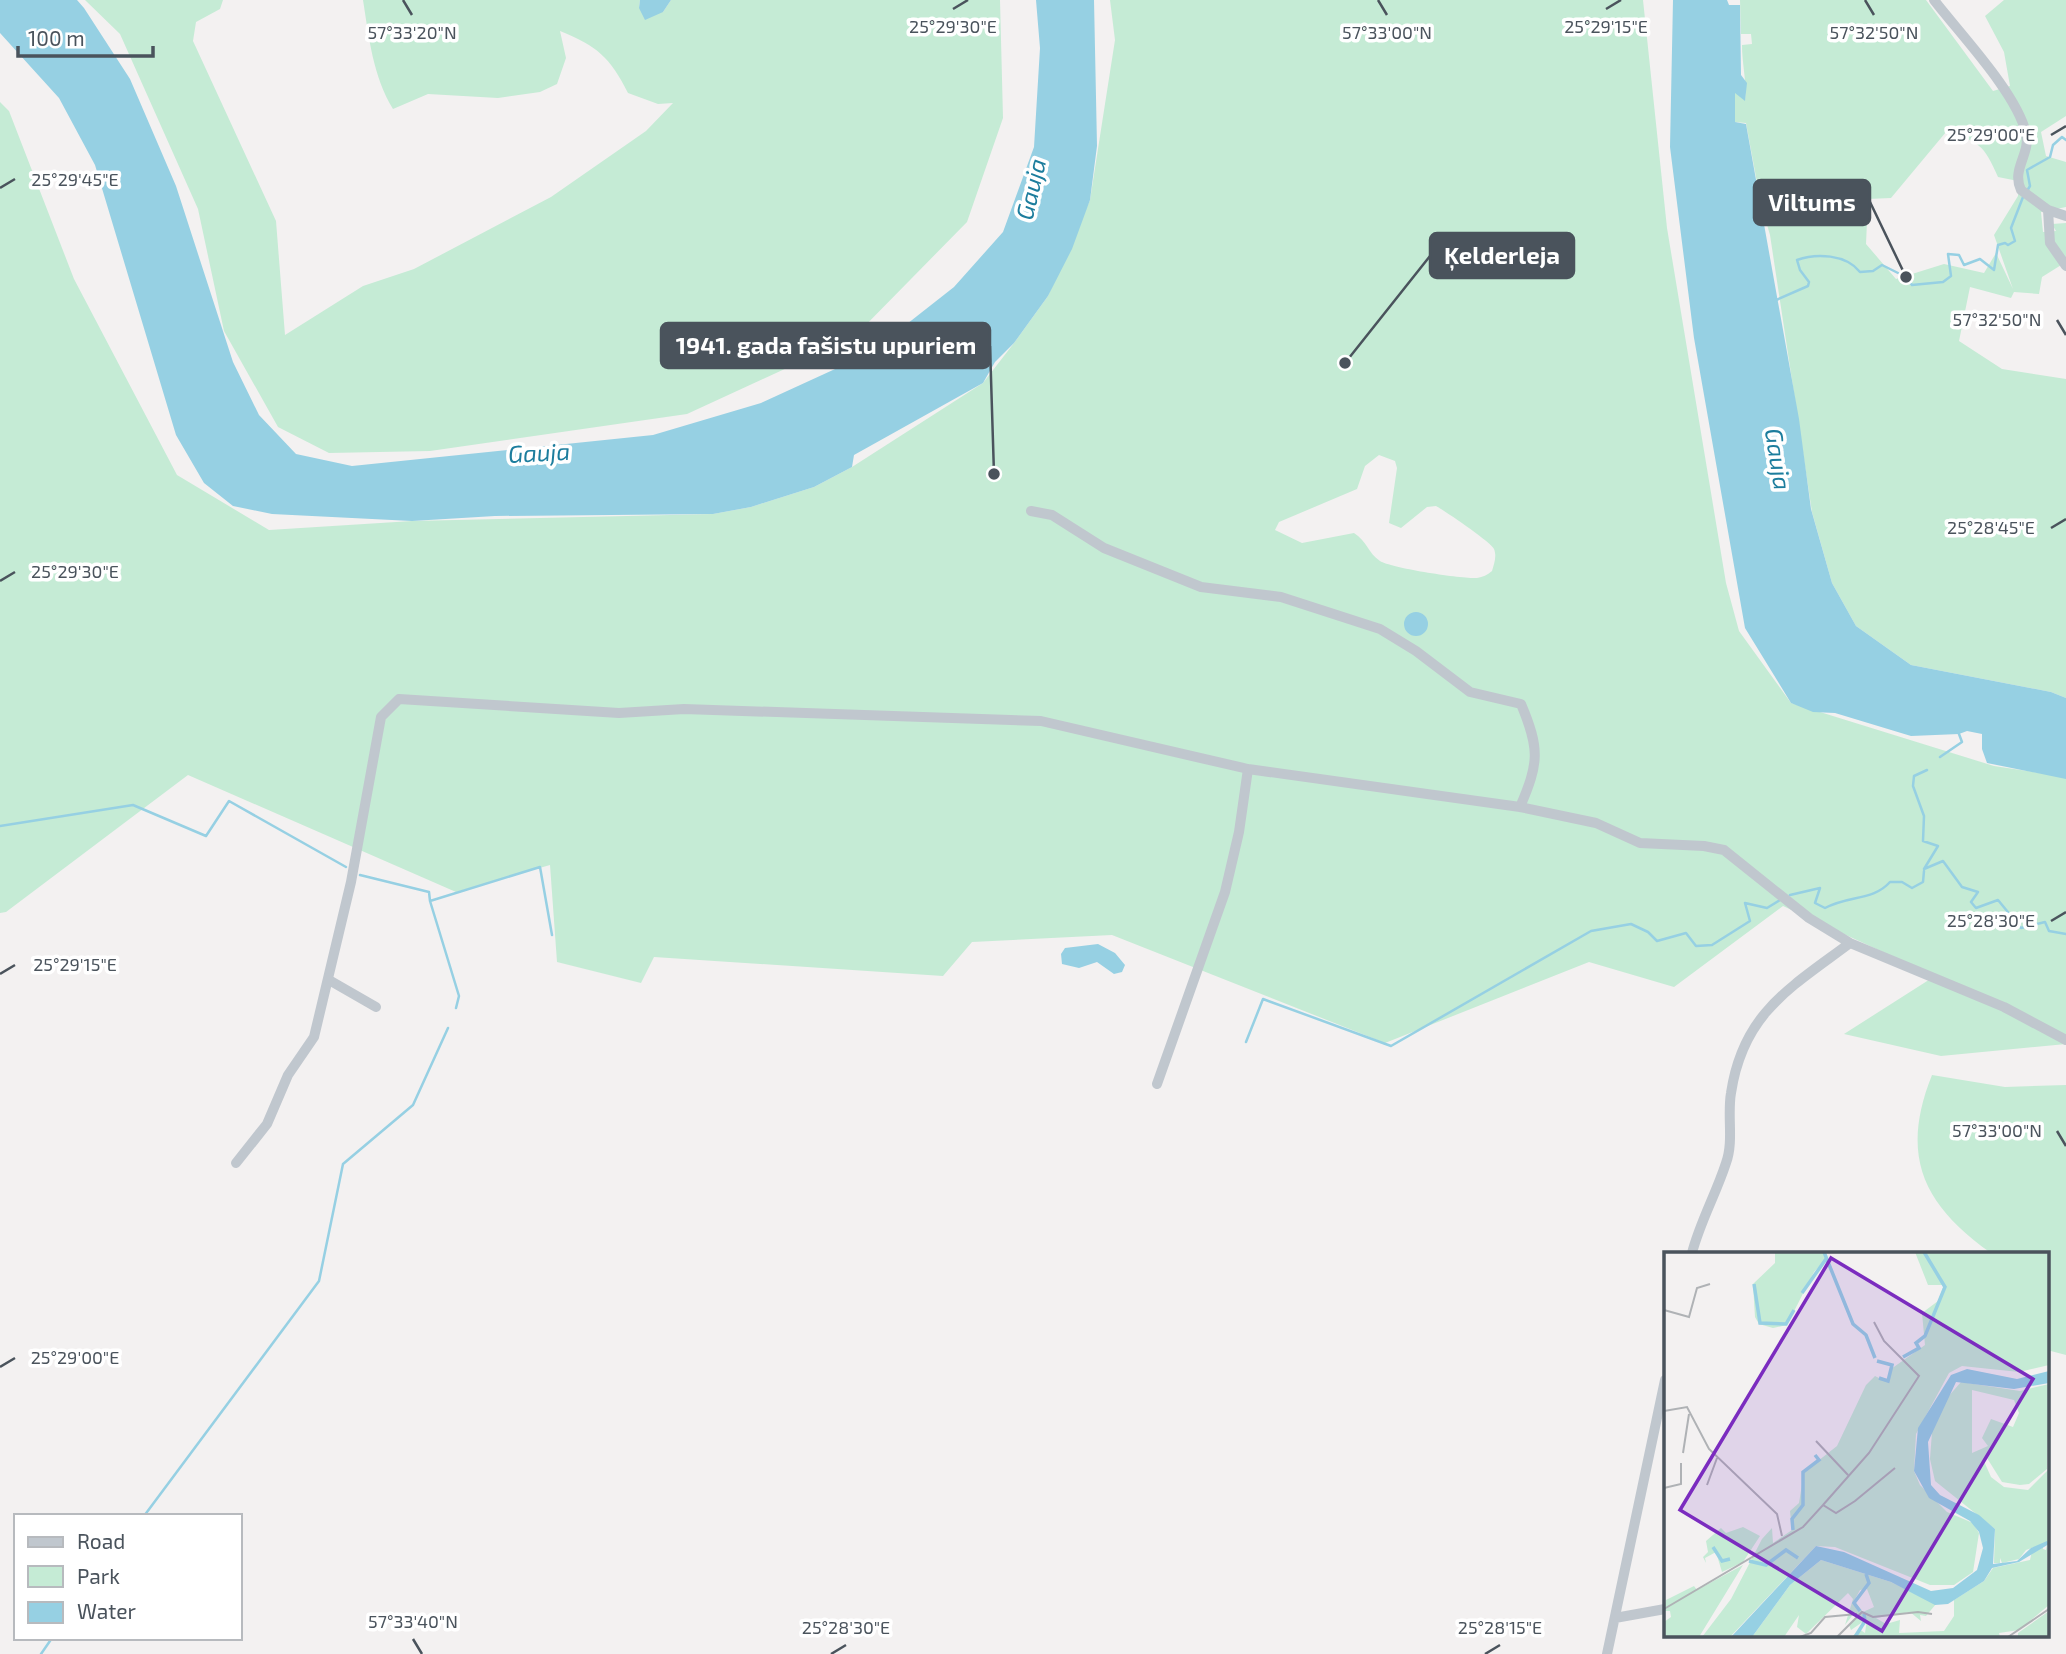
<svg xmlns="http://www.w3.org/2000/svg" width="2066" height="1654" font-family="'Exo 2',sans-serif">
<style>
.green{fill:#c5ebd5;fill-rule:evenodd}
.water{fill:#96d0e3}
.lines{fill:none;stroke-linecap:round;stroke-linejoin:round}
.stream{stroke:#96d0e3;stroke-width:2.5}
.minor{stroke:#c0c7ce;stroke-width:10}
.ticks{fill:none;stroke:#4a535c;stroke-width:2.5}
.labels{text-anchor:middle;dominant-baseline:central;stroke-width:7;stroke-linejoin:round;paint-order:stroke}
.water-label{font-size:24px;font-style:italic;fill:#1c7d9d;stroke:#fff}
.inset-river{fill:none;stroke:#96d0e3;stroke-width:3.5}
.inset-road{fill:none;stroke:#afb2b5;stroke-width:2}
.view{fill:#7b2cbf;fill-opacity:0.15;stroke:#7b2cbf;stroke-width:3.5}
.inset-edge{fill:none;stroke:#4a535c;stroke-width:3.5}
.ticks-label{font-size:18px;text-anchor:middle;fill:#4a535c;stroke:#fff;stroke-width:7;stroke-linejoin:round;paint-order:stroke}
.leader{fill:none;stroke:#4a535c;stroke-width:2.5}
.callout-dot{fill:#4a535c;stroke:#fff;stroke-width:2.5}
.callout{fill:#4a535c;stroke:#4a535c;stroke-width:2.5}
.callout-label{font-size:24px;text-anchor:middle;font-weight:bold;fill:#fff}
</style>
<rect width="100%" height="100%" fill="#f3f1f1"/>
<path class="green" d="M 85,0 L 223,0 L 220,9 L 196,22 L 193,41 L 276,221 L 285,335 L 363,286 L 414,269 L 551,197 L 646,131 L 673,103 L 658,104 L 628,93 C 610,57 597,46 560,31 L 566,58 L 557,84 L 540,92 L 498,98 L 428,94 L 393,109 C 373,76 369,38 363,0 L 640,0 L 639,8 L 663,12 L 671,0 L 1000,0 L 1003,118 L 967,222 L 854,337 L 687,414 L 430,451 L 329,453 L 278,427 L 224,331 L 198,209 L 120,34 Z
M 1110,0 L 1643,0 L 1667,228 L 1726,583 L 1739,631 L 1791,703 L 1994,766 L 2066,777 L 2066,1044 L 1941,1056 L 1844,1034 L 1935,976 L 1783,906 L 1674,987 L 1589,962 L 1385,1043 L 1112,935 L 972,942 L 943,976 L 654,957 L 641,983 L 557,962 L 550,865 L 456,892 L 188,775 L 6,912 L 0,913 L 0,102 L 9,111 L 74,279 L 177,475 L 269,530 L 412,521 L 713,514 L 751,507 L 814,487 L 852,467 L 983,383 L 1014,343 L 1048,296 L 1090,200 L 1115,40 ZM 1379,455 L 1395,461 L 1397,468 L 1389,523 L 1401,528 L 1427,507 L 1436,506 C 1445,511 1491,542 1494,549 C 1497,557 1494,564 1492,571 C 1487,575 1483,577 1477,578 C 1462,579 1391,568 1380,561 C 1368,553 1367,541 1354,533 L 1302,543 L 1275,530 L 1279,522 L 1357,489 L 1365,466 Z
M 1740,0 L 1926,0 L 1993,91 L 2010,86 L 2004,52 L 1985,16 L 2004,0 L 2066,0 L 2066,116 L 2041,132 L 2046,156 L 2066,162 L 2066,207 L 2041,212 L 2043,232 L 2056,231 L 2052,224 L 2066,223 L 2066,262 L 2042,277 L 2039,294 L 2014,292 L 2011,298 L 1970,287 L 1959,341 L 2002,369 L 2066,379 L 2066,698 L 2051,692 L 1911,665 L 1856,626 L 1832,583 L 1812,512 L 1770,235 L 1761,204 L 1746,123 L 1735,122 L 1735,92 L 1745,100 C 1747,81 1742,65 1742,45 L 1752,44 L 1751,34 L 1741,34 ZM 1946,132 C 1979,141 1984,145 1998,177 L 2018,181 L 2018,196 L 1994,235 L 2013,289 L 1996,253 L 1984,273 L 1944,264 L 1896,279 L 1866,244 L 1868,199 L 1891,198 Z
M 1932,1075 L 2005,1087 L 2066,1085 L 2066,1355 L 2047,1350 L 2047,1253 L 1991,1253 C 1922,1204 1900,1155 1932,1075 Z"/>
<path class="water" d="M 0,0 L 77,0 L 84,8 L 130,79 L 176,186 L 233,362 L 259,415 L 296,454 L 352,466 L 653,435 L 761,403 L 870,353 L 954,287 L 1003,232 L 1034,147 L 1040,48 L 1036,0 L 1094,0 L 1097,146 L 1090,200 L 1072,249 L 1048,296 L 1014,343 L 995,362 L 983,383 L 854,455 L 852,467 L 814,487 L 751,507 L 713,514 L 495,516 L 412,521 L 272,514 L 233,506 L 204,483 L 176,435 L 95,165 L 59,98 L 0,33 Z
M 640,0 L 671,0 L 663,12 L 645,20 L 639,8 Z
M 1673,0 L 1727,0 L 1729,5 L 1740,5 L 1741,75 L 1747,83 L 1745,101 L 1735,93 L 1735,122 L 1746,124 L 1799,419 L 1811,509 L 1832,583 L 1856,626 L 1911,665 L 2051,692 L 2066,698 L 2066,779 L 1987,763 L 1982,749 L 1982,734 L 1967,731 L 1959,734 L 1911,736 L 1835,713 L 1813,712 L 1791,703 L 1745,628 L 1694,338 L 1670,147 Z
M1404 624a12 12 0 1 1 24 0a12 12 0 1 1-24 0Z
M 1098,944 L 1115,953 L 1125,965 L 1122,972 L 1114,974 L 1097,962 L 1079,968 L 1062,964 L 1061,954 L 1065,948 Z"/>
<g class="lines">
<path class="stream" d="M 2027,191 L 2030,186 L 2027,170 L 2050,157 L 2053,145 L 2062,137 L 2066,140
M 1774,301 L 1808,286 L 1809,282 L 1800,270 L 1797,260 C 1816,253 1846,254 1860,272 L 1873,271 L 1882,265 L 1906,277 L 1912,285 L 1943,282 L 1951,276 L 1948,254 L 1959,255 L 1964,265 L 1980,259 L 1994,270 L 1998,245 L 2005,243 L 2008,245 L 2015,241 L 2011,228 L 2023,197
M 1940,757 L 1962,742 L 1959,734
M 1927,770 L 1914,776 L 1913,786 L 1924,816 L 1923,841 L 1938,846 L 1924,869 L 1943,861 L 1962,887 L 1978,892 L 1971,902 L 1976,908 L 1998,900 L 2021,928 L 2045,922 L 2049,931 L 2066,934
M 0,826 L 133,805 L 206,836 L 229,801 L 346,867
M 360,875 L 429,892 L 430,901
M 1790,895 L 1820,888 L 1815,903 L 1825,908 C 1849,895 1873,901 1890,882 L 1902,882 L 1912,888 L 1923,882 L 1924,871
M 456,1008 L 459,996 L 430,901 L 540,867 L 552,935
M 1246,1042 L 1263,999 L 1391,1046 L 1591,931 L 1631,924 L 1648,932 L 1657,941 L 1686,933 L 1696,946 L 1712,945 L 1750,921 L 1745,903 L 1767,908 L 1780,900
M 144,1516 L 319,1281 L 343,1164 L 413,1105 L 448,1028
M 41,1654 L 52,1638"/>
<path class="minor" d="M 1934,0 C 1960,34 2016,92 2026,133 C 2031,154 2011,169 2021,190 L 2048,210 L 2066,216
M 2048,210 L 2050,243 L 2066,266
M 1031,511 L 1052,515 L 1104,548 L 1201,587 L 1281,597 L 1380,629 L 1416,651 L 1470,692 L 1521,704 C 1540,749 1539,763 1520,807 L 1596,823 L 1640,843 L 1704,846 L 1724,850 L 1809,918 L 1850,943 L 2004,1007 L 2066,1040
M 329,980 L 376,1007
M 1157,1084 L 1225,892 L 1239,832 L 1248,769
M 236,1163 L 267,1124 L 288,1075 L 314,1037 L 351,882 L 381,717 L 399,699 L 619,713 L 684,709 L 1041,721 L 1248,769 L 1520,807
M 1692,1253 C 1700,1222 1716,1194 1726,1163 C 1734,1141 1727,1116 1731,1093 C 1743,1013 1790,988 1850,943
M 1615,1618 L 1665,1609
M 1607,1654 L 1665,1380"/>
</g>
<path class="ticks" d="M 403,0 L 412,15M 1378,0 L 1387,15M 1865,0 L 1874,15M 953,9 L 968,0M 1606,9 L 1621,0M 2051,135 L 2066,126M 0,188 L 15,179M 2057,320 L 2066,335M 2051,528 L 2066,519M 0,581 L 15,572M 2051,921 L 2066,912M 0,974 L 15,965M 2057,1131 L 2066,1146M 0,1367 L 15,1358M 413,1639 L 422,1654M 831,1654 L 846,1645M 1485,1654 L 1500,1645"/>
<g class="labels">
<g class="water-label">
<text transform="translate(1030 189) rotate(-77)">Gauja</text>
<text transform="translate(539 452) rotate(-3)">Gauja</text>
<text transform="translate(1779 459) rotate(81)">Gauja</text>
</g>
</g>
<g transform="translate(1664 1252)">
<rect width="385" height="385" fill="#f3f1f1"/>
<path d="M 111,0 L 160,0 L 163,6 L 150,20 L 123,73 L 109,76 L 95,72 L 91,65 L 89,32 L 111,11 ZM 251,0 L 385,0 L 385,113 L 355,120 L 298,114 L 285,121 L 252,182 L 250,219 L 256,233 L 283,260 L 309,271 L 315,281 L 309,320 L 290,333 L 266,333 L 171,295 L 152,294 L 66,385 L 38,385 L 67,347 L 98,287 L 108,276 L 109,291 L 128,278 L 126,259 L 135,251 L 140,220 L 173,194 L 202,133 L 211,124 L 223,130 L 227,117 L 261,93 L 258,61 L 274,49 L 280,33 L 264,33 ZM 297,130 L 356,139 L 385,132 L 383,217 L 365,232 L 356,233 L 338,230 L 323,206 L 319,207 L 327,225 L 340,235 L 364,238 L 385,217 L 385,290 L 362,298 L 355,307 L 338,311 L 336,306 L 336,311 L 330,311 L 331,277 L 271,229 L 266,207 L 268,180 L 283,146 ZM 308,138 L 350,148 L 355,161 L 349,175 L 327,167 L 318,186 L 324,194 L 308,201 ZM 79,275 L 96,284 L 79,310 L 58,320 L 52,300 L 41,306 L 42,311 L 39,305 L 44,300 L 42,289 L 57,276 L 62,281 ZM 383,292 L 385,353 L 355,378 L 335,381 L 336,385 L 188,385 L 195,377 L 201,381 L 203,367 L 187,378 L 185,373 L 192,365 L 191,360 L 181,373 L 189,347 L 184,341 L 142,382 L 133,375 L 135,363 L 120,385 L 88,385 L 126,333 L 157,308 L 227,330 L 272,352 L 262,364 L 256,363 L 257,369 L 246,360 L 212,366 L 222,372 L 236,368 L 235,381 L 280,379 L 290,364 L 290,348 L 320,329 L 329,316 L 366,308 L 368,299 L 379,294 L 379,297 L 382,298 ZM 203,337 L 210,355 L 199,360 L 190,349 L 196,338 ZM 79,313 L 35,385 L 0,385 L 0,370 L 7,365 L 6,359 L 0,359 L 2,348 L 30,334 L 33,338 ZM 385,359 L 385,385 L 354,385 L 354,381 Z" fill="#c5ebd5" fill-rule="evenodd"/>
<path d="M 303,117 L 353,127 L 385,119 L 385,131 L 350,137 L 292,130 L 264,190 L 267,233 L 276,243 L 315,263 L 331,277 L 329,312 L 353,309 L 367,296 L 383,289 L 385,292 L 355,310 L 328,316 L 320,329 L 284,352 L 271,353 L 227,330 L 157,308 L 126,333 L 88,385 L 67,385 L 152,294 L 180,300 L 267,339 L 289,336 L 313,318 L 319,296 L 315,280 L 306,269 L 265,246 L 250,219 L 254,176 L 287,123 Z" fill="#96d0e3"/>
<path class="inset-river" d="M 160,0 L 189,72 L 202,83 L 211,106M 90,32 L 96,71 L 122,72 L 130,58M 138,41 L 162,7M 239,105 L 255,96 L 252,91 L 261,84 L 281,35 L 260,0M 213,109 L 228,113 L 224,129 L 215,126M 129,278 L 128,267 L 139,253 L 139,220 L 155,208 L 151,203M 49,295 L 58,309 L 66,307M 85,309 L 102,313 L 122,298 L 134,306M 196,359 L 190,351 L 205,331 L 202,322M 191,385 L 201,369 L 200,362"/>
<path class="inset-road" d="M 0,58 L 25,65 L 33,36 L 46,32M 0,159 L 23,155 L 45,197 L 113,262 L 118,284M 152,189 L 184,223M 19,201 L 25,162M 43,233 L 53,206M 0,236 L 17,232 L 17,211M 159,253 L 205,201 L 255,124 L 220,89 L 210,70M 0,357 L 139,275 L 159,253 L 172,261 L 191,249 L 231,216M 136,385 L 147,381 L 161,365 L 193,362M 173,385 L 198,360 L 209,365 L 254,360 L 268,362M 344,385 L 385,357"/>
<path class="view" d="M 167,6 L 369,127 L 218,379 L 16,258 Z"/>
<rect width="385" height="385" class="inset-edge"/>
</g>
<g class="ticks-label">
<text x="1606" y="33">25°29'15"E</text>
<text x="953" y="33">25°29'30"E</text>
<text x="412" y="39">57°33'20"N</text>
<text x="1387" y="39">57°33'00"N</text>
<text x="1874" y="39">57°32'50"N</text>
<text x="1991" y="141">25°29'00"E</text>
<text x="75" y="186">25°29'45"E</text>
<text x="1997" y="326">57°32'50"N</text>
<text x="1991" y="534">25°28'45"E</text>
<text x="75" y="578">25°29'30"E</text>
<text x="1991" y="927">25°28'30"E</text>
<text x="75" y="971">25°29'15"E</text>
<text x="1997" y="1137">57°33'00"N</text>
<text x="75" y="1364">25°29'00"E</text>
<text x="413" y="1628">57°33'40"N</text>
<text x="846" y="1634">25°28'30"E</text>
<text x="1500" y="1634">25°28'15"E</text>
</g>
<path class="leader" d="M1906 277L1870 202M1345 363L1430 256M994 474L990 346"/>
<g class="callout-dot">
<circle cx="1906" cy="277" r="7"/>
<circle cx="1345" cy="363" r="7"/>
<circle cx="994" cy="474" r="7"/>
</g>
<g class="callout">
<rect x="1754" y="180" width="116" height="45" rx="7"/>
<rect x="1430" y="233" width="144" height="45" rx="7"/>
<rect x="661" y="323" width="329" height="45" rx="7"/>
</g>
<g class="callout-label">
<text x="1812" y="211">Viltums</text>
<text x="1502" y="264">Ķelderleja</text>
<text x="826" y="354">1941. gada fašistu upuriem</text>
</g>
<rect x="14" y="1514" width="228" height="126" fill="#ffffff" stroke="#b7babe" stroke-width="2"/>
<rect x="28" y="1537" width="35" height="10" fill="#c0c7ce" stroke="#b7babe" stroke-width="2"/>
<text x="77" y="1549" font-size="21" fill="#4a535c">Road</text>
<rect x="28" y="1566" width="35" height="21" fill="#c5ebd5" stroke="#b7babe" stroke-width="2"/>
<text x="77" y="1584" font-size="21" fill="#4a535c">Park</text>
<rect x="28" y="1602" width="35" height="21" fill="#96d0e3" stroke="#b7babe" stroke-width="2"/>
<text x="77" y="1619" font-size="21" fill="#4a535c">Water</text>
<path d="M18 46v10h135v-10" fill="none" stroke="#4a535c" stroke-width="3.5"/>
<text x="28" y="46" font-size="21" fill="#4a535c" stroke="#ffffff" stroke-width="5" paint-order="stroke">100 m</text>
</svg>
